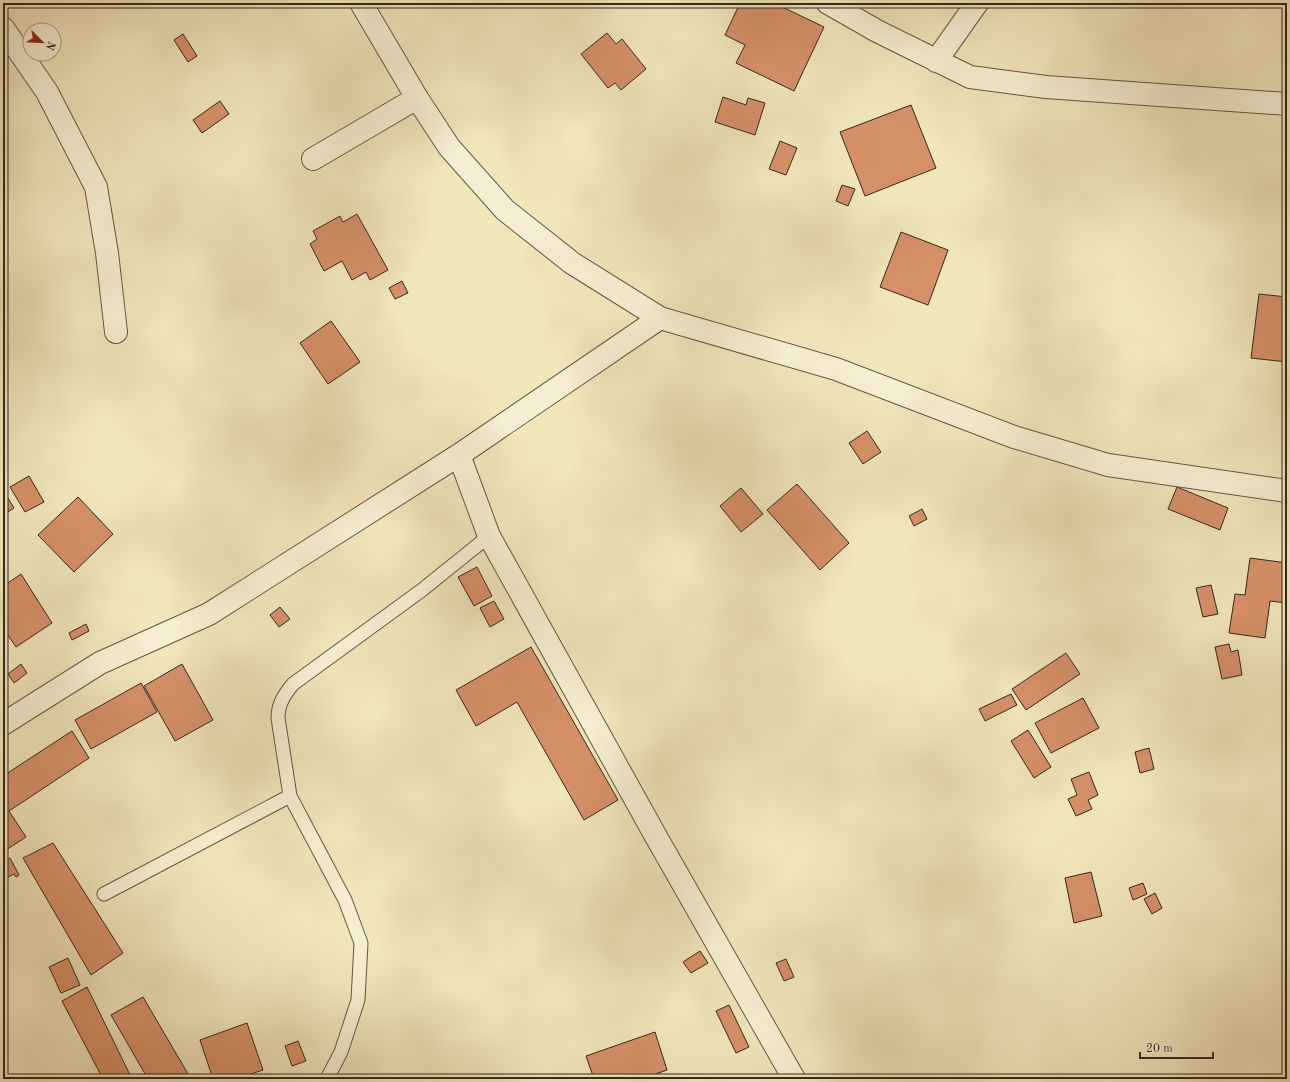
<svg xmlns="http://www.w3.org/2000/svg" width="1290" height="1082" font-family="'Old Standard TT',serif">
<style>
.building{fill:#d69068;stroke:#33291c}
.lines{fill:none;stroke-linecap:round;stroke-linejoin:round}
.lane-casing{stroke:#625844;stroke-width:15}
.street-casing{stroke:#625844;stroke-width:24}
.lane{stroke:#f6eed2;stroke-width:13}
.street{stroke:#f6eed2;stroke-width:22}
</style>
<rect width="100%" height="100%" fill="#f1e5ba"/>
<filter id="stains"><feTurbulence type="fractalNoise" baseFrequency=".005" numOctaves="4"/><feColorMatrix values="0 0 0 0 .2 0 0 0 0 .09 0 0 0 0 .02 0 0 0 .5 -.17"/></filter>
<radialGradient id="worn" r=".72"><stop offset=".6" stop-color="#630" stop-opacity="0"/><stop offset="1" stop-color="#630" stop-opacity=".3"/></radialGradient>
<path class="building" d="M 740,3 L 774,3 L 824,27 L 794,91 L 736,63 L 745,45 L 725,35 Z
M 607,33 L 616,44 L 622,39 L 646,69 L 621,90 L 615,83 L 608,88 L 581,54 Z
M 183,34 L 197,56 L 188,62 L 174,40 Z
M 723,97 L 746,105 L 748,98 L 765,103 L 755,135 L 715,122 Z
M 220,101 L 229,114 L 202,133 L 193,120 Z
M 911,105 L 936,168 L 865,196 L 840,132 Z
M 780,141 L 797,148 L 786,175 L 769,169 Z
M 842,185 L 855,189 L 848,206 L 836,201 Z
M 357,214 L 388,270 L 370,280 L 366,272 L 352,280 L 342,261 L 324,271 L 310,244 L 317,239 L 313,231 L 340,216 L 343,222 Z
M 901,232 L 948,250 L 928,305 L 880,287 Z
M 402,281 L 408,293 L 395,299 L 389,288 Z
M 1259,294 L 1287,297 L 1287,362 L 1251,358 Z
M 331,321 L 360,362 L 328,384 L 300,343 Z
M 867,431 L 881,452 L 863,464 L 849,443 Z
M 29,476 L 44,502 L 25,512 L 10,487 Z
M 797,484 L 849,543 L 820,570 L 767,510 Z
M 1177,487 L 1228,508 L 1220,530 L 1168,509 Z
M 741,488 L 763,514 L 741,532 L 720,506 Z
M 3,490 L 14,508 L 3,515 Z
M 78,497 L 113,534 L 74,572 L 38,535 Z
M 922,509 L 927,519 L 914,526 L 909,516 Z
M 1250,558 L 1287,563 L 1287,603 L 1270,601 L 1265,638 L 1229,633 L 1235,594 L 1245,595 Z
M 477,567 L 492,596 L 474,606 L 458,577 Z
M 21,574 L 52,623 L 16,647 L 3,628 L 3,582 L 5,585 Z
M 1211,585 L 1218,614 L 1203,617 L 1196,588 Z
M 494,601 L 504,619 L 490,627 L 480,608 Z
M 280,607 L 290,619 L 279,627 L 270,615 Z
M 86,624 L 89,631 L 72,640 L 69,633 Z
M 1229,644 L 1231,652 L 1238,650 L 1242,675 L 1222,679 L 1215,647 Z
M 531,647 L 618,800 L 584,820 L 517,702 L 476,726 L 456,690 Z
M 1066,653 L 1080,674 L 1026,710 L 1012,689 Z
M 21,664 L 27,673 L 14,683 L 8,674 Z
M 182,664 L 213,720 L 175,741 L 144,686 Z
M 141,683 L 157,712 L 91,749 L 75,720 Z
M 1011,694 L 1017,705 L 985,721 L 979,709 Z
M 1083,698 L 1099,728 L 1051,753 L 1035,723 Z
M 1028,730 L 1051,767 L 1034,778 L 1011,741 Z
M 72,731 L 89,758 L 9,811 L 26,837 L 3,852 L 3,776 Z
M 1149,748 L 1154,769 L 1140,773 L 1135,752 Z
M 1089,772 L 1098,795 L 1088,800 L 1092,809 L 1076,816 L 1068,799 L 1077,795 L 1071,779 Z
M 53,843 L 123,953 L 91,975 L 23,858 Z
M 10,858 L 19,875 L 16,877 L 14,874 L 3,880 L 3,862 Z
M 1091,872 L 1102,916 L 1074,923 L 1065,878 Z
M 1143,883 L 1147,894 L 1133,900 L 1129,888 Z
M 1155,893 L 1162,908 L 1152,914 L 1144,899 Z
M 700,951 L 708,963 L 691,973 L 683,962 Z
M 68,958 L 80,985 L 61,993 L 49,967 Z
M 786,959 L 794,977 L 784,981 L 776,963 Z
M 87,987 L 132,1079 L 103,1079 L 62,1001 Z
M 143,997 L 191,1079 L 148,1079 L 111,1015 Z
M 729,1005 L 749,1047 L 736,1053 L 716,1011 Z
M 247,1023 L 263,1070 L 236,1079 L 213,1079 L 200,1040 Z
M 655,1032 L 667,1070 L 641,1079 L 594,1079 L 586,1056 Z
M 298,1041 L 306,1061 L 292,1066 L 285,1046 Z
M 580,1076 L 581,1079 L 572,1079 Z"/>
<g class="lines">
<defs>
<path id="lane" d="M 104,894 L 290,796
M 327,1079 L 341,1052 L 358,1000 L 361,943 L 345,900 L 290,796 L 278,718 C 278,704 284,695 293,684 L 422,590 L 489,536"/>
<path id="street" d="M 361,3 L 417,98 L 449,147 L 505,210 L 572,263 L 660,318 L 836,369 L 1014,437 L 1108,465 L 1287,491
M 828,3 L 877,31 L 970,77 L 1046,87 L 1287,104
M 3,28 L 47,92 L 96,187 L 107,253 L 116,332
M 936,61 L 977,3
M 313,159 L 417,98
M 459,455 L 489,536 L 654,833 L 794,1079
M 3,724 L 100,663 L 209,614 L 459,455 L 660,318"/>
</defs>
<use href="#lane" class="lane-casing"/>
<use href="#street" class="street-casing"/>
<use href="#lane" class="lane"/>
<use href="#street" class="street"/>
</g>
<rect width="1290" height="1082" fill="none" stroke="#f1e5ba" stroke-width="16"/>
<rect x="4" y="4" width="1282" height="1074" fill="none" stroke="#33291c" stroke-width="2"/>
<rect x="8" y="8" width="1274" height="1066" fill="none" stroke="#33291c"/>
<g transform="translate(42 42) rotate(114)"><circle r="19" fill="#f6eed2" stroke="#a89f89"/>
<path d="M0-3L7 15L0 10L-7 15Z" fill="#8f2418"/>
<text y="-6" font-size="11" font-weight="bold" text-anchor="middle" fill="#33291c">N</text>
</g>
<path d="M1140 1052v6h73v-6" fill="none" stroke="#33291c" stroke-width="2"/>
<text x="1146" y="1052" font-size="12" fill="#33291c" stroke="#f6eed2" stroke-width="3" paint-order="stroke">20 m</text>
<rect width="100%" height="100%" filter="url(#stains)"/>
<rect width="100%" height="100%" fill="url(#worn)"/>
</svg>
